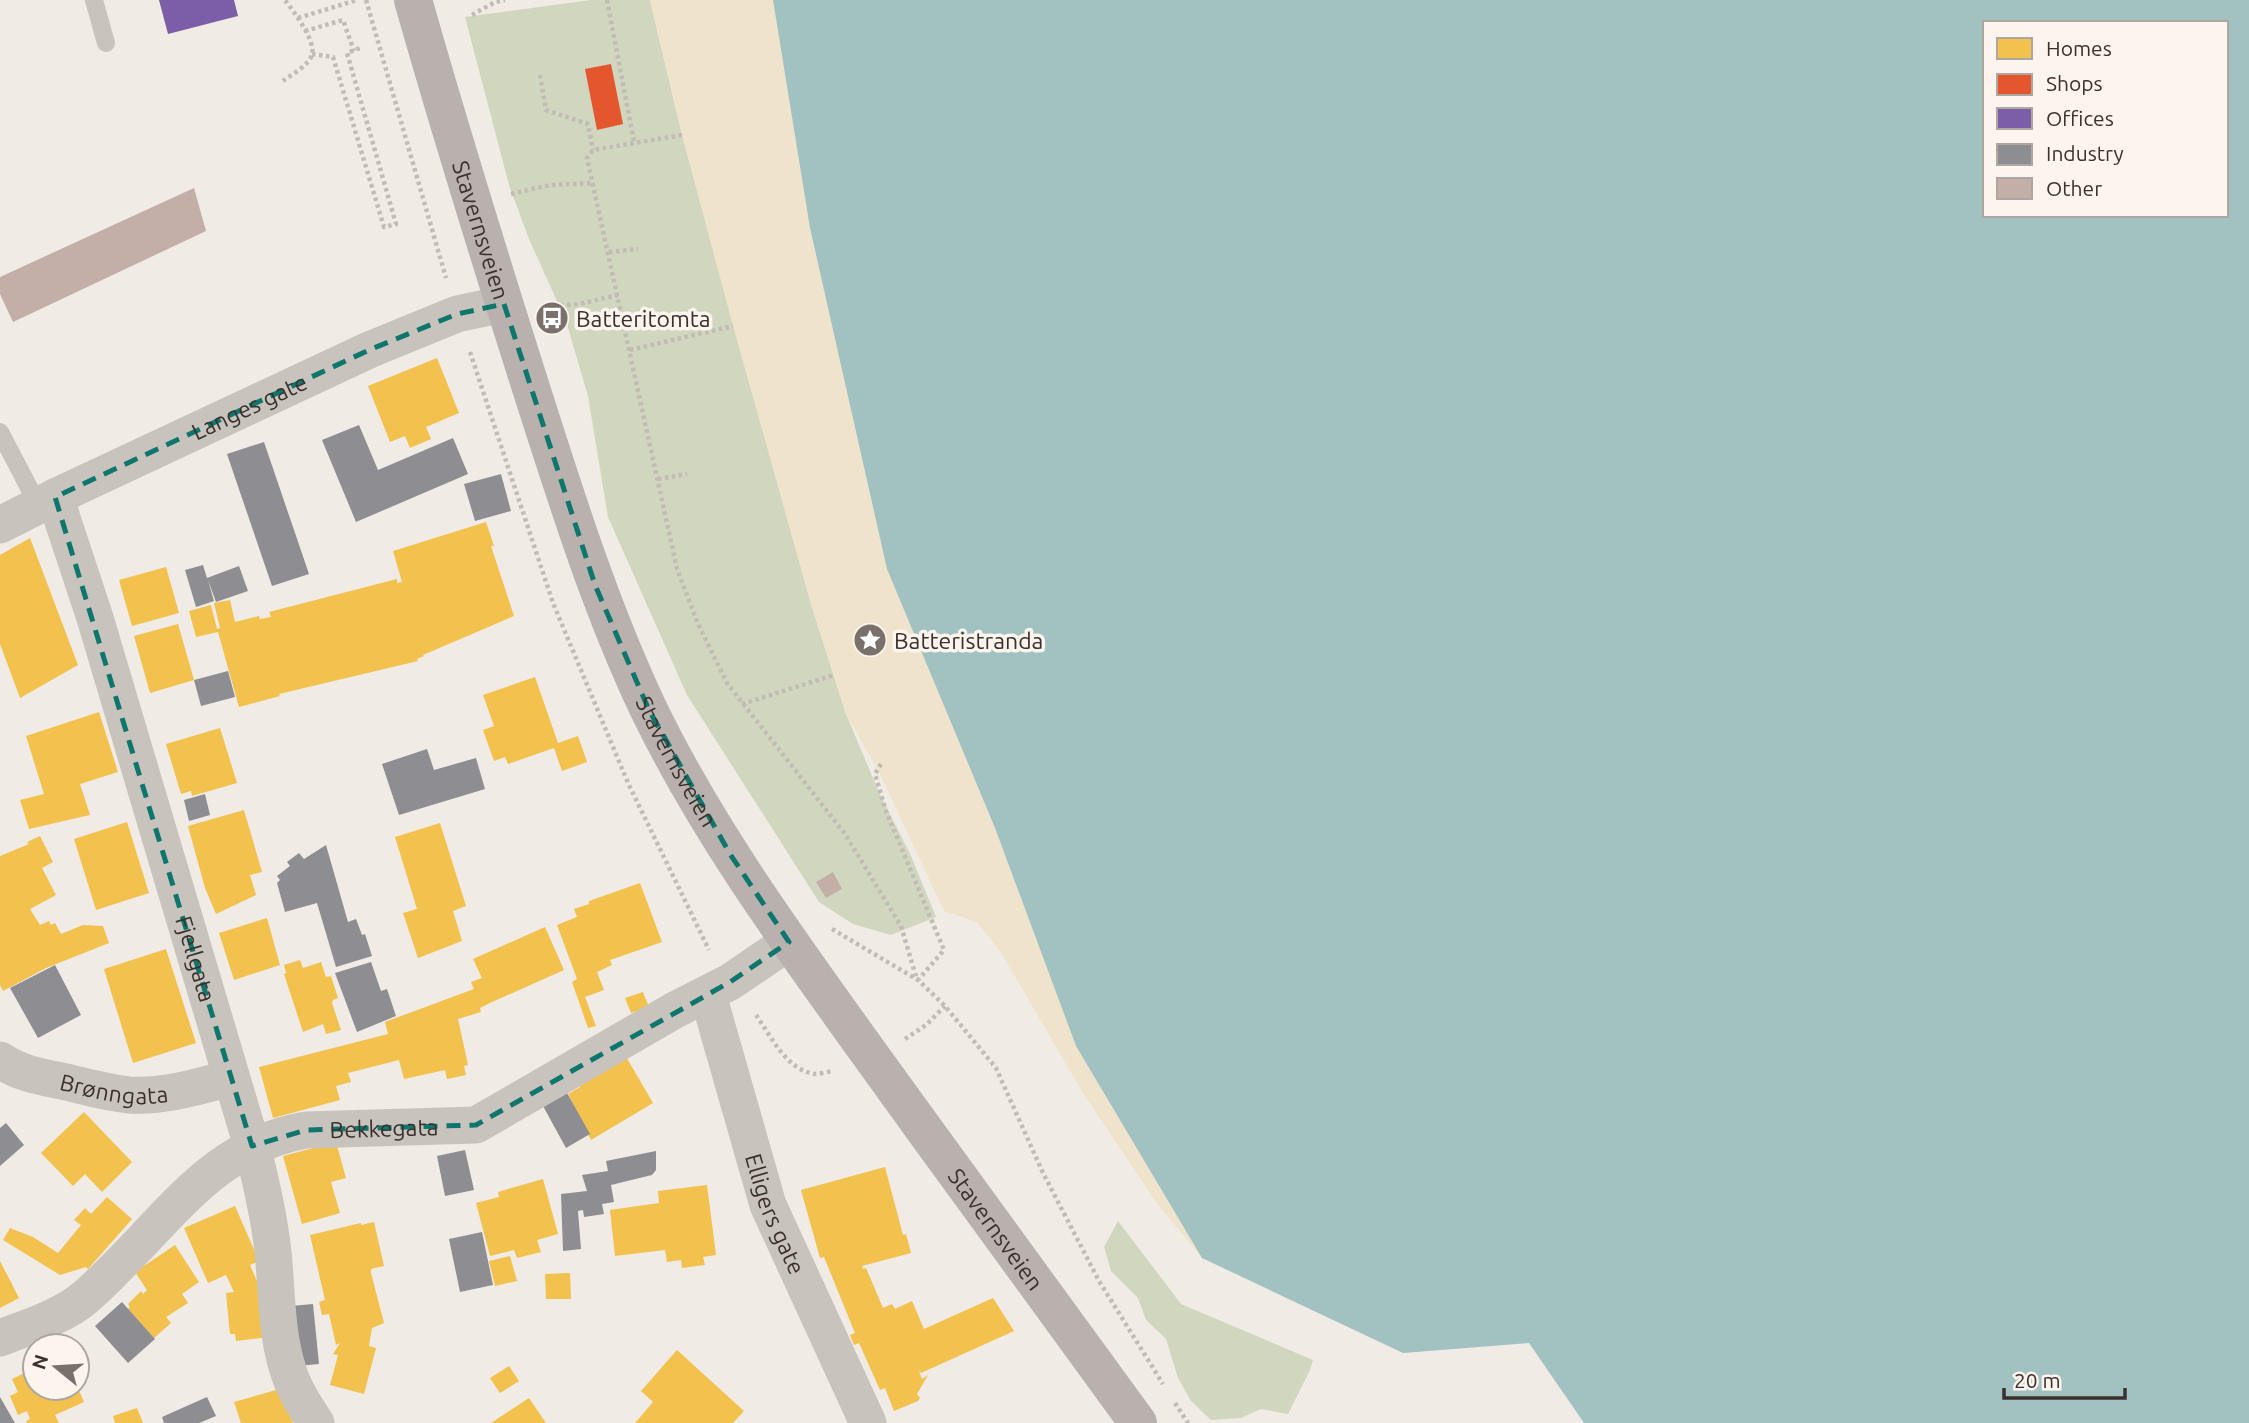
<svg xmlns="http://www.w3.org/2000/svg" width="2249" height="1423" font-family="Ubuntu,sans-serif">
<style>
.green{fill:#d1d6bf}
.sand{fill:#efe3cc}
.water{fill:#a1c2c1;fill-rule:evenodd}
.homes{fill:#f2c14e}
.shops{fill:#e4572e}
.offices{fill:#7b5ea7}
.industry{fill:#8d8d92}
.building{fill:#c3afa7}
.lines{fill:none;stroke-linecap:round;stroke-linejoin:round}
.path{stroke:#c2bbb6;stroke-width:4.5;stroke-dasharray:3.5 3.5;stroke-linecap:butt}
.service{stroke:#c9c3be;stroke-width:18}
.minor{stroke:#c9c3be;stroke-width:37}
.primary{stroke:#b8b1ad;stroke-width:38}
.marked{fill:none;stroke:#0f766e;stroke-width:5;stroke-dasharray:14 9;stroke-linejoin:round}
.labels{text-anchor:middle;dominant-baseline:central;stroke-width:7;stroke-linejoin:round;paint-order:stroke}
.street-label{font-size:23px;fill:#3b302b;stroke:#fbf5ee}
.poi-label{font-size:23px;fill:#3b302b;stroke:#fbf5ee;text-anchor:start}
</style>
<rect width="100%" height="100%" fill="#f0ebe5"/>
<path class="green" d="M 591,0 L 650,0 L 682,135 L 811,604 L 846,714 L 878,790 L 911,856 L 936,917 L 891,935 L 853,924 L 819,902 L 687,695 L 608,517 L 588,396 L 566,321 L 529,239 L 509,185 L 465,17 Z
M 1118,1221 L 1181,1304 L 1313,1360 L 1310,1370 L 1288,1414 L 1261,1409 L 1241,1418 L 1211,1420 L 1191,1401 L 1178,1378 L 1166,1339 L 1146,1320 L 1138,1298 L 1111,1271 L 1104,1247 Z"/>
<path class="sand" d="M 650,0 L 773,0 L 810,228 L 887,569 L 995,828 L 1076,1046 L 1202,1258 L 1156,1202 L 1083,1093 L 1002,954 L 977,922 L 944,911 L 879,772 L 846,714 L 811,604 L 733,326 L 682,135 Z"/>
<path class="water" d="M 773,0 L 2249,0 L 2249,1423 L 1584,1423 L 1529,1343 L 1403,1353 L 1202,1258 L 1076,1046 L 995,828 L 887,569 L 810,228 ZM 1985,23 L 2226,23 L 2226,215 L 1985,215 Z"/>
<path class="homes" d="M 437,358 L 459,413 L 426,427 L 431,439 L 410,448 L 405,436 L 390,442 L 368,386 Z
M 486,522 L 494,546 L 491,546 L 514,616 L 423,655 L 424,656 L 417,659 L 418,661 L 279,694 L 280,696 L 239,707 L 218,632 L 196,637 L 189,611 L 211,605 L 217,629 L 220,628 L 214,603 L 230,600 L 235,622 L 259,616 L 260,619 L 271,617 L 269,612 L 397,579 L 397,583 L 402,582 L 393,551 Z
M 30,538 L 78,665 L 20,698 L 0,644 L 0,555 Z
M 166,567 L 179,613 L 132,626 L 119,580 Z
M 178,624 L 194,680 L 150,693 L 134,636 Z
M 535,677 L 558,743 L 578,736 L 587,762 L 562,771 L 554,748 L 508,764 L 505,757 L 494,761 L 483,730 L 494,726 L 483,695 Z
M 99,712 L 118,772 L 80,784 L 90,815 L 29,829 L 20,800 L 44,794 L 26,736 Z
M 220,728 L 237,783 L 192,796 L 191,791 L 181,794 L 166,744 Z
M 244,810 L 262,872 L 250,875 L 256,895 L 216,914 L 205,888 L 188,826 Z
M 127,822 L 149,893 L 96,910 L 74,839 Z
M 440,823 L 466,906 L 453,911 L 462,941 L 418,958 L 403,913 L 417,909 L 395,837 Z
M 40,836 L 53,862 L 42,868 L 56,895 L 30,909 L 40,925 L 49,921 L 51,925 L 55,923 L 61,934 L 83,925 L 103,926 L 109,943 L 46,968 L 3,991 L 0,985 L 0,856 L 29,844 L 27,842 Z
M 640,883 L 662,942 L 610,960 L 612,965 L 597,972 L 604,990 L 585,997 L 596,1026 L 588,1028 L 572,982 L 577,979 L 557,925 L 577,917 L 574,909 L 589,904 L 589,901 Z
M 267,918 L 280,965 L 234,980 L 219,933 Z
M 545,927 L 564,970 L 492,1002 L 480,1008 L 481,1012 L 458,1019 L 468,1065 L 464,1066 L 466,1075 L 447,1079 L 445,1070 L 404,1079 L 399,1060 L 348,1073 L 351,1082 L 336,1086 L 340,1100 L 273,1118 L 259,1067 L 388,1034 L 385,1022 L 474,989 L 471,982 L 482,978 L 473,959 Z
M 166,949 L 196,1043 L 133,1063 L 104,969 Z
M 300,960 L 303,968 L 321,962 L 326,977 L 331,976 L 338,998 L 333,1000 L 332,1003 L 341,1030 L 326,1034 L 323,1024 L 303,1032 L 284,974 L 286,973 L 284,965 Z
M 643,992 L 649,1007 L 631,1013 L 625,998 Z
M 625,1055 L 653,1103 L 591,1140 L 568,1094 L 580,1087 L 578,1083 Z
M 84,1112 L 132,1162 L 102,1192 L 85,1174 L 73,1186 L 41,1153 Z
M 336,1142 L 346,1178 L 331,1182 L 340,1213 L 302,1224 L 283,1156 Z
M 885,1167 L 903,1235 L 906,1234 L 911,1253 L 862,1266 L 863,1269 L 866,1268 L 883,1308 L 892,1304 L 895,1309 L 912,1301 L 924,1329 L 993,1298 L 1014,1331 L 921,1373 L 919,1371 L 922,1379 L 928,1375 L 917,1394 L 920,1398 L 918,1401 L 894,1411 L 885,1388 L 880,1390 L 859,1343 L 854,1345 L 850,1335 L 855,1333 L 824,1257 L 820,1258 L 801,1190 Z
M 543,1179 L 558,1234 L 537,1240 L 541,1252 L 517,1258 L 514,1250 L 490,1256 L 476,1203 L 499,1197 L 498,1192 Z
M 707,1185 L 716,1255 L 703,1257 L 705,1265 L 682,1268 L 681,1260 L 667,1262 L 665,1250 L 615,1256 L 610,1210 L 659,1203 L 658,1191 Z
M 107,1197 L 132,1219 L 88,1269 L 86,1267 L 60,1275 L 3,1240 L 10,1228 L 33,1237 L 58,1253 L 81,1225 L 74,1220 L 85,1208 L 91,1214 Z
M 235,1206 L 259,1261 L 250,1265 L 260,1288 L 269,1337 L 236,1341 L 235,1334 L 230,1334 L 226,1293 L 234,1292 L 226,1275 L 208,1283 L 184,1228 Z
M 374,1222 L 384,1266 L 371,1269 L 371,1273 L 384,1323 L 372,1328 L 369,1346 L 376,1348 L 364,1394 L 330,1385 L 338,1355 L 333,1354 L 340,1343 L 336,1345 L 329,1314 L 322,1315 L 319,1302 L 325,1300 L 310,1235 L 361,1223 L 361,1225 Z
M 175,1245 L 199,1282 L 182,1294 L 188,1303 L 166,1317 L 171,1323 L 154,1338 L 128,1309 L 130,1307 L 128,1304 L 141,1291 L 143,1294 L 147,1290 L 135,1272 Z
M 510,1256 L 517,1281 L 495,1286 L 489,1261 Z
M 0,1261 L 19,1298 L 0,1308 Z
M 570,1273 L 571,1299 L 546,1299 L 545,1274 Z
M 677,1350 L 744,1411 L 733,1423 L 635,1423 L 653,1402 L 641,1391 Z
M 509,1366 L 519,1381 L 500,1393 L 490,1378 Z
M 35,1368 L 35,1388 L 78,1388 L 84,1402 L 55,1415 L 59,1423 L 27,1423 L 26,1421 L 30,1419 L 27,1411 L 18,1415 L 10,1396 L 18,1392 L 12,1379 Z
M 283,1388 L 293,1423 L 241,1423 L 234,1402 Z
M 529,1398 L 546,1423 L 491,1423 Z
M 137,1408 L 143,1423 L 115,1423 L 113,1416 Z"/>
<path class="shops" d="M 611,64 L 623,124 L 597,130 L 585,69 Z"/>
<path class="offices" d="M 159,0 L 234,0 L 238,16 L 168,34 Z"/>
<path class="industry" d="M 359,425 L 378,470 L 453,438 L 468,474 L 356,522 L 322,440 Z
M 264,442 L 309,574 L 272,586 L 227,454 Z
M 501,474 L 511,511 L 475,521 L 464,484 Z
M 203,565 L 207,578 L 239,566 L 248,591 L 216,602 L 208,580 L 214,601 L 196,607 L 185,570 Z
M 228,671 L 235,697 L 201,706 L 194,680 Z
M 427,749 L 434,770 L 476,758 L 485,789 L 399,815 L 382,764 Z
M 205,794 L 210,815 L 189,821 L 184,800 Z
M 326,845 L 348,922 L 356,919 L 362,935 L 365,934 L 372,956 L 336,967 L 317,903 L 285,912 L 277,883 L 280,880 L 277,876 L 290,866 L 287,862 L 299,853 L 304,859 Z
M 371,962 L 381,991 L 387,989 L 396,1016 L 357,1032 L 335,973 Z
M 55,965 L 81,1015 L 38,1038 L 10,988 Z
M 567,1093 L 590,1134 L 566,1148 L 543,1106 Z
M 6,1123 L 24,1145 L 0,1166 L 0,1128 Z
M 465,1150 L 474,1190 L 445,1196 L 437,1156 Z
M 656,1151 L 656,1170 L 652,1175 L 611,1185 L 614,1202 L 602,1204 L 604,1214 L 584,1217 L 583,1210 L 578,1211 L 581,1249 L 563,1251 L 561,1194 L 587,1191 L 582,1175 L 608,1171 L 606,1161 Z
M 482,1232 L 493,1285 L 460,1292 L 449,1239 Z
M 122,1302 L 155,1339 L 128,1363 L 95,1326 Z
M 313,1304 L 319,1364 L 297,1366 L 291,1306 Z
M 0,1397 L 15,1423 L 0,1423 Z
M 207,1397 L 216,1416 L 199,1423 L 164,1423 L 162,1417 Z"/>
<path class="building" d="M 194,188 L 206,231 L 13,322 L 0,294 L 0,277 Z
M 833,872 L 842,889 L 826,898 L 816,882 Z"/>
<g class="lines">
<path class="path" d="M 366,0 L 446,278
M 607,0 L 634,142
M 472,15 L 495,2 L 505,0
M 298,18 L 357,0
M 305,31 L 343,20 L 354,51
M 312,54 L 333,57 L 384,227 L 396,224 L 347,53 L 363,47
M 540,75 L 546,110 L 588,124 L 593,150
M 283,81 C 291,75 308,66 312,55 C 316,40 293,11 285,0
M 682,135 L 593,150 L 587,158 L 677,569 L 698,624 L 727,683 L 845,834 L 901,926 L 917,980
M 511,194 L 550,185 L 593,183
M 609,252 L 638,249
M 553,306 L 579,304 L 618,295
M 630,350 L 733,326
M 470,352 L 553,603 L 628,783 L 709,950
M 658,479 L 687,474
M 742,704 L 834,675
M 881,764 L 875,774 L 886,811 L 944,950 L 918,980
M 832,929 L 918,980 L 945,1006 L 996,1068 L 1043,1173 L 1099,1281 L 1163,1384
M 756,1015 C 771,1036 786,1070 815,1074 C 820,1074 827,1072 832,1071
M 905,1039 L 926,1025 L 945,1006
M 1175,1403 L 1188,1423"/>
<path class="service" d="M 94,0 L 106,43
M 0,432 L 38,505"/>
<g class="minor">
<path id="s1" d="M 55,497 L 95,618 L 252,1146 C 261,1181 269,1216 273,1252 C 277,1291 276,1333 288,1370 C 294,1390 305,1406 316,1423"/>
<path id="s2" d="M 0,525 L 55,497 L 369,350 L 457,314 L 504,304"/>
<path id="s3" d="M 708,995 L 768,1205 L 868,1423"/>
<path id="s4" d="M 0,1060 C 20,1074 42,1077 66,1082 C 87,1087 108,1093 129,1095 C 164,1097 197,1087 230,1078"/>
<path id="s5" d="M 0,1338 C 26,1328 55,1319 78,1303 C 93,1292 105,1279 118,1266 C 177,1207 219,1145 306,1130 L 476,1125 L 675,1010 L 730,982 L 789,942"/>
</g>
<path class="primary" id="s6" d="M 413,0 C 450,130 490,259 531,388 C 566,497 599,604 648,708 C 707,830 787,939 866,1049 C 956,1174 1047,1298 1138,1423"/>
</g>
<path class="marked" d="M 504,304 L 595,585 L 649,710 L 730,854 L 789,942 L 730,982 L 476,1125 L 306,1130 L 252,1146 L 55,497 L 369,350 L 457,314 Z"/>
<defs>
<symbol id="bus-disc" viewBox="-11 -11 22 22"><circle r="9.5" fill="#7a716c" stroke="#fbf5ee"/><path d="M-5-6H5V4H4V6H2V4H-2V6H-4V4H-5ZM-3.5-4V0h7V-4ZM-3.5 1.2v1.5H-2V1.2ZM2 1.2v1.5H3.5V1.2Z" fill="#fff"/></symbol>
<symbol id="sight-disc" viewBox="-11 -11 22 22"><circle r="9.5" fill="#7a716c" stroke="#fbf5ee"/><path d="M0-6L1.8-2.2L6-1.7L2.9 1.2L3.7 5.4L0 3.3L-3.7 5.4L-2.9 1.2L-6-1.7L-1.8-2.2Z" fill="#fff"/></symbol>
</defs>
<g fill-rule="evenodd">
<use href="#bus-disc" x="533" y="299" width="38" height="38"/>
<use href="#sight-disc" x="851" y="621" width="38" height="38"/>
</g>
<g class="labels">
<g class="street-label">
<text stroke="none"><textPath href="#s6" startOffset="240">Stavernsveien</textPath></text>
<text stroke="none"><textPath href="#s2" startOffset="276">Langes gate</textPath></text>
<text stroke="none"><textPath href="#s6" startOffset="807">Stavernsveien</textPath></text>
<text stroke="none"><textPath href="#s1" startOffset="483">Fjellgata</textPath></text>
<text stroke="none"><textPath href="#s4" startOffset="119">Brønngata</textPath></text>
<text stroke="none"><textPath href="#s5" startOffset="455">Bekkegata</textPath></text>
<text stroke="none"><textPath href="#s3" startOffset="229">Elligers gate</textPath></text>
<text stroke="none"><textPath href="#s6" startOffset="1374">Stavernsveien</textPath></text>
</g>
<g class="poi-label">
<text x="576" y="318">Batteritomta</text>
<text x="894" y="640">Batteristranda</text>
</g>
</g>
<rect x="1983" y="21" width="245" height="196" fill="#fbf5ee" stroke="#aea6a0" stroke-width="2"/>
<rect x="1997" y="38" width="35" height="21" fill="#f2c14e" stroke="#aea6a0" stroke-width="2"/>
<text x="2046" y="56" font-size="21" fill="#3b302b">Homes</text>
<rect x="1997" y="74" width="35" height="21" fill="#e4572e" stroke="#aea6a0" stroke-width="2"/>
<text x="2046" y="91" font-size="21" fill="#3b302b">Shops</text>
<rect x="1997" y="108" width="35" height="21" fill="#7b5ea7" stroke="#aea6a0" stroke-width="2"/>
<text x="2046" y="126" font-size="21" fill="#3b302b">Offices</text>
<rect x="1997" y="144" width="35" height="21" fill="#8d8d92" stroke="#aea6a0" stroke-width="2"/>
<text x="2046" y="161" font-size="21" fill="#3b302b">Industry</text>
<rect x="1997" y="178" width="35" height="21" fill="#c3afa7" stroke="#aea6a0" stroke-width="2"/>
<text x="2046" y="196" font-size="21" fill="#3b302b">Other</text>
<g transform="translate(56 1367) rotate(288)"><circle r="33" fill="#fbf5ee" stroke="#aea6a0" stroke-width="2"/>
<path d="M0-5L12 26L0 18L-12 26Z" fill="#7a716c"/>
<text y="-10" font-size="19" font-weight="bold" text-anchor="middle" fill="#3b302b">N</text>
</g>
<path d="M2004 1388v10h121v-10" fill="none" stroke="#3b302b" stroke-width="3.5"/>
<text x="2014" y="1388" font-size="21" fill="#3b302b" stroke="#fbf5ee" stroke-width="5" paint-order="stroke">20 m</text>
</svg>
